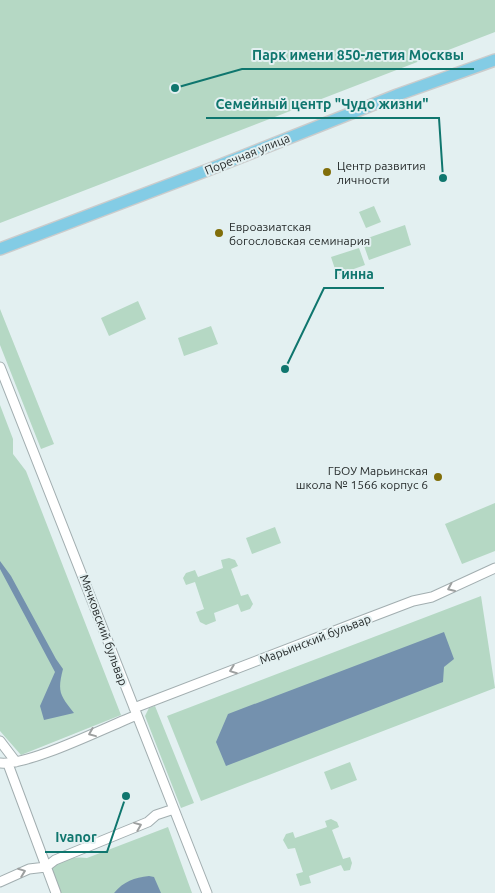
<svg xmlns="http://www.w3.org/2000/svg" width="495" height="893" font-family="Ubuntu,sans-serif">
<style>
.green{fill:#b5d8c4}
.water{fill:#7491ae}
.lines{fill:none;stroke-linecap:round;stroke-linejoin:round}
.minor-casing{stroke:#a2aeb0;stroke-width:11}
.major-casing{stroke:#cbcccc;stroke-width:14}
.minor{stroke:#fff;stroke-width:9}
.major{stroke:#83cce5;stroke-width:11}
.oneway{stroke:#9da0a0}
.poi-dot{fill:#816e0a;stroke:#e3f0f1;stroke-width:2}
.labels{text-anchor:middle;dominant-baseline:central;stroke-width:4;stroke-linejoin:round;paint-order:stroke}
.street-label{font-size:12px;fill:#262b2b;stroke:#e3f0f1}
.poi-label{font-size:12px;fill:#262b2b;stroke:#e3f0f1;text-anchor:start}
.leader{fill:none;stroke:#0f766e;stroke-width:2}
.callout-dot{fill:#0f766e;stroke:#e3f0f1;stroke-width:2}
.callout-label{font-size:14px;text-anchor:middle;font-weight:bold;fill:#0f766e;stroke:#e3f0f1;stroke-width:4;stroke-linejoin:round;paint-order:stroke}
</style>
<rect width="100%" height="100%" fill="#e3f0f1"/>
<path class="green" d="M 0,0 L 495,0 L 495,32 L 0,223 Z
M 374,206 L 381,222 L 366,228 L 359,212 Z
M 405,225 L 411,245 L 369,260 L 362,240 Z
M 359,248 L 365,265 L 337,275 L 331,257 Z
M 138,301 L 146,319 L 109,336 L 101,318 Z
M 0,309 L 54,444 L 41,449 L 0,345 Z
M 211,326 L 218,344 L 184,356 L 178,338 Z
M 0,405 L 13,439 L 13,454 L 26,471 L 121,715 L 21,755 L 0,731 Z
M 495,503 L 495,551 L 462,564 L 445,524 Z
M 275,527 L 281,543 L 252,554 L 246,538 Z
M 229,558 L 235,560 L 238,566 L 231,569 L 241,596 L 248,594 L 253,604 L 250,609 L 241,612 L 238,604 L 214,613 L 216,621 L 206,625 L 200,622 L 196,612 L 204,609 L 195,582 L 186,585 L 183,578 L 186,573 L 195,570 L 198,577 L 223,568 L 221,560 Z
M 481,596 L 495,688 L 201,801 L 167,716 Z
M 155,706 L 194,803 L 181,808 L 145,716 L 149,708 Z
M 350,762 L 357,780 L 331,790 L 324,772 Z
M 331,819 L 337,822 L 339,827 L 332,830 L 343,859 L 350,857 L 352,863 L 350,870 L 344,871 L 341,865 L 309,876 L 311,883 L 300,886 L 296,874 L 303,872 L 295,848 L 288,849 L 283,840 L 286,834 L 293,832 L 295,838 L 327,827 L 325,821 Z
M 168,827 L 192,893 L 60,893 L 51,869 C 60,859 74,856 87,858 Z"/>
<path class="water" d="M 0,561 L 11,576 L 56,659 L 63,669 C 57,692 60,695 74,713 L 44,720 L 40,706 L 55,672 L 0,569 Z
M 444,632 L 454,659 L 444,667 L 443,682 L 226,766 L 216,742 L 228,714 Z
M 149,876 L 154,877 L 161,893 L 114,893 C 124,881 134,878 149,876 Z"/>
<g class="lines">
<defs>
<path id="minor" d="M 0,367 L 207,893
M 134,708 L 350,625 L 413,601 L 432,597 L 495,568
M 0,741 L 16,762
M 0,763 C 29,766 106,727 137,715
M 8,764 L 56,893
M 0,882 L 29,869 L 46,867 L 55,860 L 148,822 L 156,815 L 174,809"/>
<path id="major" d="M 0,249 L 213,168 L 397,95 L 495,60"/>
</defs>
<use href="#minor" class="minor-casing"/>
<use href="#major" class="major-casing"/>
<use href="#minor" class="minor"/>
<use href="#major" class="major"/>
</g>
<defs><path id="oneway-chevron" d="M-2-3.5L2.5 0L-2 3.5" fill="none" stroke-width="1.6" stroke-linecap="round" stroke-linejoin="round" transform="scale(1.25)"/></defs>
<g class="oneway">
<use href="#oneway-chevron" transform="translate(451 588) rotate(156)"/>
<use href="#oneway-chevron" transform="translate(233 670) rotate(159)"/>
<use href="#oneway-chevron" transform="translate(92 733) rotate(158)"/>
<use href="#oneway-chevron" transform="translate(138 826) rotate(-22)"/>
<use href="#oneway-chevron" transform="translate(22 872) rotate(-21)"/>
</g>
<g class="poi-dot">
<circle cx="327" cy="172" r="5"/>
<circle cx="219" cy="233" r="5"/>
<circle cx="438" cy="477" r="5"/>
</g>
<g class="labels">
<g class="street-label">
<text transform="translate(247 154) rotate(-22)">Поречная улица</text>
<text transform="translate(104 630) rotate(70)">Мячковский бульвар</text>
<text transform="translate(315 639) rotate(-21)">Марьинский бульвар</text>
</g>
<g class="poi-label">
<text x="337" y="165">Центр развития<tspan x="337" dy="14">личности</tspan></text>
<text x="229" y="226">Евроазиатская<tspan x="229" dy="14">богословская семинария</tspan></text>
<text x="428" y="470" text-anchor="end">ГБОУ Марьинская<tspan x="428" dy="14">школа № 1566 корпус 6</tspan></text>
</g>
</g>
<path class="leader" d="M175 88L242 69H474M443 178L439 118H206M285 369L324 288H384M126 796L107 852H45"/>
<g class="callout-dot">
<circle cx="175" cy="88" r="5"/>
<circle cx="443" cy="178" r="5"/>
<circle cx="285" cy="369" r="5"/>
<circle cx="126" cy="796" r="5"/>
</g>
<g class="callout-label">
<text x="358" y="60">Парк имени 850-летия Москвы</text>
<text x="322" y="109">Семейный центр "Чудо жизни"</text>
<text x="354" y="279">Гинна</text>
<text x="76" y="842">Ivanor</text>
</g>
</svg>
